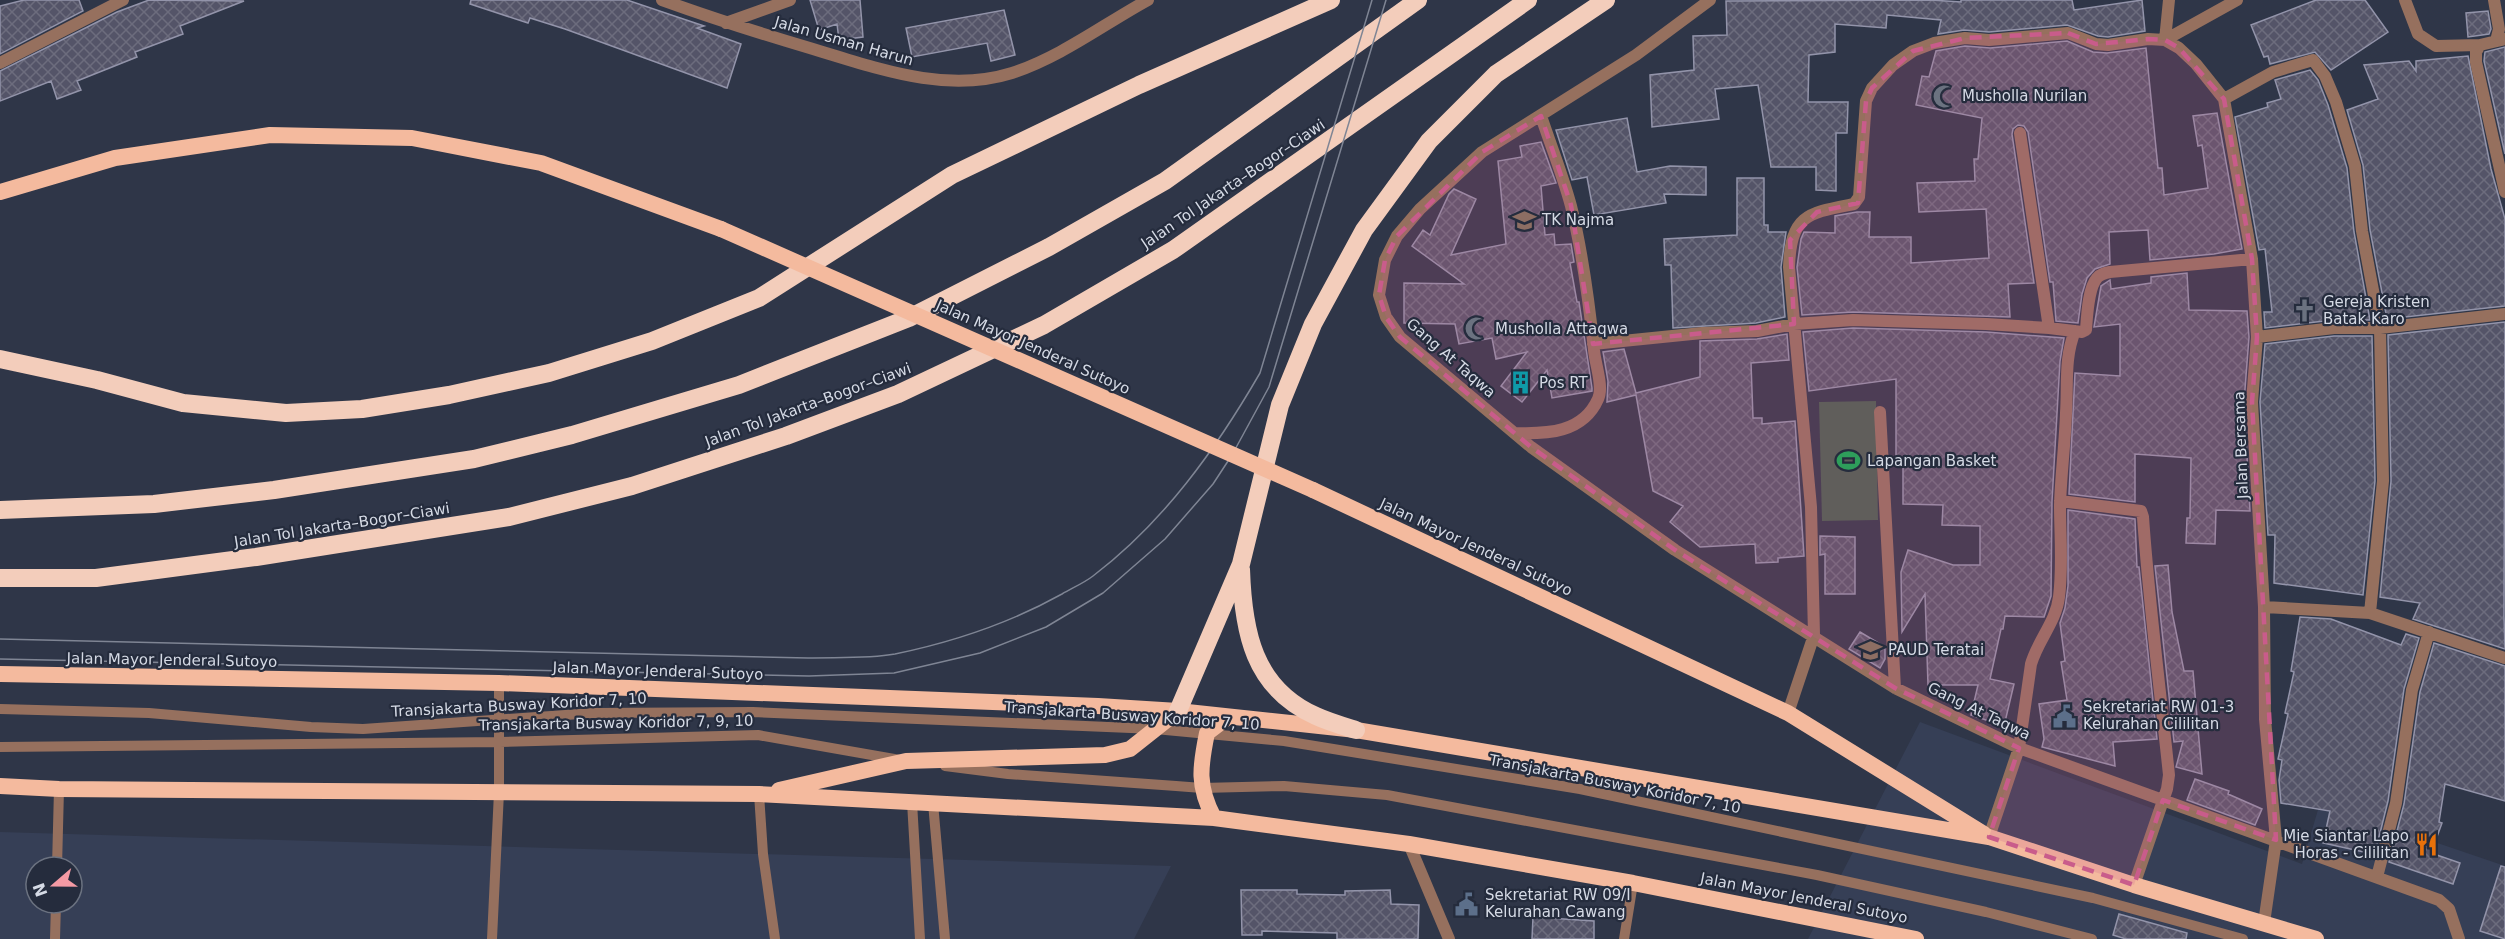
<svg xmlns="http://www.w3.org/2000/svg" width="2505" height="939" font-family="'DejaVu Sans',sans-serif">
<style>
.built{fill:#363f56;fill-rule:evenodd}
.grass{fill:#465f4f}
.building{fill:url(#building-cross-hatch);stroke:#9394aa;stroke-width:1.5}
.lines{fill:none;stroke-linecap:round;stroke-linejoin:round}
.service{stroke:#96705e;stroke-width:10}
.minor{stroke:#96705e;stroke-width:12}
.trunk{stroke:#f4ba9e;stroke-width:16}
.motorway{stroke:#f3cdbb;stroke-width:18}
.tram{stroke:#7f8594;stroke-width:1.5}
.trunk-bridge{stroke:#f4ba9e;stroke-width:16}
.marked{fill:#c95c8b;fill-opacity:0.2;stroke:#c95c8b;stroke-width:4.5;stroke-dasharray:12 8;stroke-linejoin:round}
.labels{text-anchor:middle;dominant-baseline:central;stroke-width:4.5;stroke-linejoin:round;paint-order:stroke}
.street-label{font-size:15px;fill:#d5dae5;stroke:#252c3d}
.poi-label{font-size:15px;fill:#d5dae5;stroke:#252c3d;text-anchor:start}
</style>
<defs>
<pattern id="building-cross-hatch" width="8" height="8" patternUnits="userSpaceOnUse" patternTransform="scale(1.5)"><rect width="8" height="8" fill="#545468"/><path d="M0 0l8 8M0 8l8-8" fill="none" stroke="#6c6c7d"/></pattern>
</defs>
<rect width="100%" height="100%" fill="#2f3648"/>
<path class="built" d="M 1920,722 L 2302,864 L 2320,803 L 2505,866 L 2505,939 L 1808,939 Z
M 0,832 L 1171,866 L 1134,939 L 0,939 ZM 36,867 L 72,867 L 72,903 L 36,903 Z"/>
<path class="grass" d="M 1876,401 L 1878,520 L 1822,521 L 1819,402 Z"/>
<path class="building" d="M 24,0 L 79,0 L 83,11 L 0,54 L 0,6 Z
M 149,0 L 244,1 L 180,26 L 183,34 L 135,52 L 137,57 L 77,81 L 81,90 L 57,99 L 51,81 L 0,101 L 0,71 L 117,12 Z
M 471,0 L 627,0 L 704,26 L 697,28 L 741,44 L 727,88 L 565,29 L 530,18 L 528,23 L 470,4 Z
M 810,0 L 860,0 L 863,37 L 839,40 L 837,24 L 819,30 Z
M 1931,0 L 1961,2 L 1961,0 L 2072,0 L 2074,10 L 2142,0 L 2145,31 L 2108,37 L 2098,36 L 2067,25 L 1989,32 L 1964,30 L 1938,34 L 1941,20 L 1887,15 L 1886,28 L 1835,24 L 1835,52 L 1809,55 L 1808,102 L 1848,102 L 1847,133 L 1836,133 L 1836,191 L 1816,190 L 1816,167 L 1771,167 L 1758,85 L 1715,89 L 1719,119 L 1652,127 L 1650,75 L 1694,70 L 1693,36 L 1727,35 L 1726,1 Z
M 2316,0 L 2365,0 L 2388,32 L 2331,70 L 2315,52 L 2270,64 L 2268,56 L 2264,57 L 2251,25 Z
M 1004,10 L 1015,55 L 991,61 L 987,43 L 912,57 L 906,28 Z
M 2488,11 L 2491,29 L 2489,34 L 2468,37 L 2466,13 Z
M 2067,41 L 2093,52 L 2107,53 L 2146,48 L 2158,168 L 2162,168 L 2164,195 L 2208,188 L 2202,145 L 2198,146 L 2193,116 L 2217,113 L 2242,249 L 2214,254 L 2150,260 L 2148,230 L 2109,232 L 2110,264 L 2095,269 L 2087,278 L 2082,294 L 2078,323 L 2056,321 L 2053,282 L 2050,282 L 2028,132 L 2024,126 L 2018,125 L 2013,129 L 2012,134 L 2034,283 L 2008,284 L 2010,317 L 1853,312 L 1802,315 L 1797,267 L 1801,239 L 1804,232 L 1835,233 L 1835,216 L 1857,212 L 1870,212 L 1869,237 L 1911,237 L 1911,263 L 1989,258 L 1986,209 L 1919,212 L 1917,183 L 1975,181 L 1974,159 L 1978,159 L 1982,118 L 1916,105 L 1922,76 L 1929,77 L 1936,51 L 1965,46 L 1990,48 Z
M 2505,47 L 2505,154 L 2484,61 L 2485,52 Z
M 2468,56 L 2491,169 L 2505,219 L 2505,306 L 2387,319 L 2370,230 L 2363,165 L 2347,110 L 2378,99 L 2364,65 L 2409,61 L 2416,71 L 2416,61 Z
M 2310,70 L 2318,80 L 2328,105 L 2347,168 L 2354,232 L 2370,320 L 2333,320 L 2265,328 L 2264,312 L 2272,312 L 2265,249 L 2259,250 L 2235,117 L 2268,107 L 2267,103 L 2281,99 L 2275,80 Z
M 1627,118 L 1637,172 L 1670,166 L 1706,167 L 1706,195 L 1664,194 L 1666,203 L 1594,215 L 1587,177 L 1572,180 L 1556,130 Z
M 1541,142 L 1556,183 L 1541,186 L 1545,235 L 1554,234 L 1555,245 L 1571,244 L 1574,262 L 1570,263 L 1577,302 L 1579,302 L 1592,388 L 1592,391 L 1552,398 L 1547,370 L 1522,402 L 1501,386 L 1527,352 L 1496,359 L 1492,338 L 1459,344 L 1455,324 L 1404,323 L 1404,283 L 1464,284 L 1412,246 L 1423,230 L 1430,235 L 1449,194 L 1454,189 L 1476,199 L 1451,255 L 1506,244 L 1498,161 L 1522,157 L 1520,146 Z
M 1737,178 L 1764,178 L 1764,225 L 1768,225 L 1768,232 L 1786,232 L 1781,267 L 1785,317 L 1756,323 L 1673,328 L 1671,265 L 1665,265 L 1664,239 L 1737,235 Z
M 2187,273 L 2189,310 L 2247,311 L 2249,337 L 2244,402 L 2250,511 L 2216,510 L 2215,544 L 2186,543 L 2187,518 L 2190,518 L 2191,458 L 2135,454 L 2135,502 L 2069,494 L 2075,373 L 2120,376 L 2120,324 L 2094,327 L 2101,286 L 2110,280 L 2111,289 L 2151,283 L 2151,277 Z
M 2505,322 L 2504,616 L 2505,649 L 2413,619 L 2420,603 L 2380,597 L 2391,481 L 2388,335 Z
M 1853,328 L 1986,332 L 2064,338 L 2060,361 L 2052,501 L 2051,596 L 2044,617 L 2005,616 L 2003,629 L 2001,629 L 1990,679 L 2014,684 L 2004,726 L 1971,715 L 1978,685 L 1928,685 L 1925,594 L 1902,632 L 1901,572 L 1908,550 L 1953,565 L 1980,565 L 1980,526 L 1942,525 L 1943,505 L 1903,504 L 1903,466 L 1896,466 L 1896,379 L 1809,391 L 1803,332 Z
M 1787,334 L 1789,360 L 1751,363 L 1753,418 L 1762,418 L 1762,424 L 1795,421 L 1804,556 L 1778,558 L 1778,562 L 1756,563 L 1755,544 L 1700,547 L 1670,522 L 1683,506 L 1653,491 L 1636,395 L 1607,402 L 1608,381 L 1603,352 L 1624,349 L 1636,393 L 1700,377 L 1700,341 L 1757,339 Z
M 2334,336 L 2372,336 L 2375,481 L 2363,595 L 2274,583 L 2275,535 L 2268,535 L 2260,402 L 2265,344 Z
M 2068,510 L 2135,519 L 2137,567 L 2139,567 L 2157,739 L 2113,742 L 2115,766 L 2042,747 L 2044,739 L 2039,704 L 2067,700 L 2061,662 L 2065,661 L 2060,623 L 2065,608 L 2068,586 Z
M 1820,536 L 1855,537 L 1855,594 L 1825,594 L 1825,554 L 1820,555 Z
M 2168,565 L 2172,612 L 2184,671 L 2193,671 L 2202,774 L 2176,767 L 2183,741 L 2174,742 L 2155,566 Z
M 2300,617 L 2331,619 L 2401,645 L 2406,634 L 2419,638 L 2404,689 L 2388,801 L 2374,857 L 2363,854 L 2364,852 L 2323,843 L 2330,811 L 2281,803 L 2279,780 L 2282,760 L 2278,759 L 2288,714 L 2285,713 L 2294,672 L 2291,671 Z
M 1860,632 L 1885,647 L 1885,659 L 1880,668 L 1849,649 Z
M 2434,643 L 2505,666 L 2505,801 L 2445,784 L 2439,822 L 2442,823 L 2431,853 L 2460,863 L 2453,884 L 2389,862 L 2404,804 L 2420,692 Z
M 2195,779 L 2229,791 L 2228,794 L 2262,809 L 2255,825 L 2187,800 Z
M 2501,866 L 2505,867 L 2505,939 L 2480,931 Z
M 1241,890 L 1297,890 L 1297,894 L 1345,895 L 1345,891 L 1390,890 L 1391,904 L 1419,905 L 1418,939 L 1337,939 L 1337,933 L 1262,931 L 1262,935 L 1242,935 Z
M 2119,914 L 2187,933 L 2186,939 L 2126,939 L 2113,935 Z
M 1533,917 L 1594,921 L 1594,939 L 1532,939 Z"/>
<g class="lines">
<path class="service" d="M 0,709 L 149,713 L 311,727 L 363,729 L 594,713 L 753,712 L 1155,729 L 1284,741 L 1580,789 L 2093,898 L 2243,939
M 0,747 L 500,742 L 758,735 L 900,760
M 945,766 L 1008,774 L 1176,786 L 1202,788 L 1284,786 L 1387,795 L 1817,875 L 1986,912 L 2092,939
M 759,794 L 763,854 L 775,939
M 912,802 L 920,939
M 933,803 L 945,939
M 57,867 L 59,789
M 55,939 L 56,903
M 492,939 L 499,792 L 499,683
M 1624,939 L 1633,883"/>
<path class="minor" d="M 662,0 C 712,18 762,34 813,49 C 877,68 945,94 1012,73 C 1061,57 1104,24 1148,0
M 1710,0 L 1636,55 L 1482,152 L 1420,209 L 1397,236 L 1385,260 L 1379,295 L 1386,317 L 1400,337 L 1531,447 L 1675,550 L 1895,688 L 2019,748 L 2439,900 L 2449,909 L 2459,939
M 2405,0 L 2418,34 L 2436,46 L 2480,45
M 2494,0 L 2499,29 L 2496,41
M 726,23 L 790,0
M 2505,39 L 2480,45 L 2476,52 L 2476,62 L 2505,192
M 2165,40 L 2179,48 L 2196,64 L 2224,99 L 2252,259 L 2257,337 L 2252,402 L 2264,607 L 2265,719 L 2276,840 L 2264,923
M 2165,40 L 2169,0
M 0,63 L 123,0
M 2224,99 L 2273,72 L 2313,60 L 2325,76 L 2336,102 L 2355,166 L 2362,231 L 2380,328 L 2383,481 L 2370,613
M 2020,133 L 2049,328
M 2257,337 L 2334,328 L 2380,328 L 2505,314
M 1593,344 L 1702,333 L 1757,331 L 1794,324 L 1853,320 L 1986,324 L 2049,328 L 2082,332 L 2086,330 C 2087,317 2088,288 2097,278 C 2100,274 2105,273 2110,272 L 2252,259
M 1880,412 L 1895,688
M 1516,433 C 1547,434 1583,433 1598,399 C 1604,387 1595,364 1594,350 C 1589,302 1583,254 1571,206 C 1563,176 1551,146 1541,116
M 2060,501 L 2141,511 L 2143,517 C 2149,603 2160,689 2169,775 L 2167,789 L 2134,885
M 2264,607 L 2370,613 L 2505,658
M 1788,713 L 1814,635 L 1811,507 L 1789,267 C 1791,214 1808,213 1854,204 L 1859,197 L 1866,101 L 1872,88 L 1893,65 L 1913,51 L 1934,43 L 1965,38 L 1989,40 L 2068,33 L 2096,44 L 2108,45 L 2148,39 L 2165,40 L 2237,0
M 1989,837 L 2019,748 L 2031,664 C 2038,640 2056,622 2059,597 C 2063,566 2060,535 2060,505 C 2061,474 2065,443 2066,413 C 2068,385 2064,358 2075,331
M 1409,844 L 1449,939
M 2377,877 L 2396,803 L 2412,690 L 2429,632"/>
<path class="trunk" d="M 0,192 L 115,158 L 270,135 L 412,138 L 541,163 L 721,229
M 1313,490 L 1788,713 L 1984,834
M 0,674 L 499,683 L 1098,706 L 1178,711 L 1356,730 L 1989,837 L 2134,885 L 2316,939
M 0,786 L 59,789 L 759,794 L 1214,818 L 1409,844 L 1633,883 L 1916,939
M 779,790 L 906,761 L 1105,755 L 1130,749 L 1178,711
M 1214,818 C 1197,786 1200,767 1207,733 L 1228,717"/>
<path class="motorway" d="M 0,359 L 97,380 L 183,403 L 286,413 L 362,409 L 449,395 L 549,373 L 652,341 L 759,298 L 952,175 L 1139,85 L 1331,0
M 0,510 L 154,504 L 274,490 L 474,459 L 572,435 L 739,385 L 909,318 L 1049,247 L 1165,181 L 1418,0
M 1241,569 C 1243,631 1253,688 1316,716 C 1329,722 1343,726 1356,730
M 0,578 L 96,578 L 256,557 L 509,517 L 632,486 L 786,436 L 898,394 L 1044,325 L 1173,250 L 1528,0
M 1178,711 L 1241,564 L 1280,405 L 1313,324 L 1364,230 L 1429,141 L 1496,74 L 1606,0"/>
<path class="tram" d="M 0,639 L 808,658 C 836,657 867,659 895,654 C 953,642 1010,623 1062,594 C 1072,588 1084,583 1093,576 C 1164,522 1216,449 1260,373 L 1372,0
M 0,659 L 809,676 L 894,673 L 980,653 L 1046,627 L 1103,593 L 1165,539 L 1213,484 L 1232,455 L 1269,387 L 1386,0"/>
<path class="trunk-bridge" d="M 721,229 L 1313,490"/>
</g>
<path class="marked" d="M 2068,33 L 2096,44 L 2148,39 L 2165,40 L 2179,48 L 2224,99 L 2252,259 L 2257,337 L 2252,402 L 2276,840 L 2163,800 L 2134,885 L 1989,837 L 2019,748 L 1895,688 L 1675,550 L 1531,447 L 1400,337 L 1386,317 L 1379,295 L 1385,260 L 1397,236 L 1482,152 L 1541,116 L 1571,205 L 1593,344 L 1794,324 L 1790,240 L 1817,212 L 1858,203 L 1866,101 L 1872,88 L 1913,51 L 1965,38 Z"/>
<defs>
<symbol id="mosque-bare" viewBox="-9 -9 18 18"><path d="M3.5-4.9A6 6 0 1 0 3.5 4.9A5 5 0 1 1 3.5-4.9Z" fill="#6b7280" stroke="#252c3d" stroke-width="2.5" paint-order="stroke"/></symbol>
<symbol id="school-bare" viewBox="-9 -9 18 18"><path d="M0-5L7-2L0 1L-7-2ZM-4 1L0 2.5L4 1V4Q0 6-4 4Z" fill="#8d6e63" stroke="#252c3d" stroke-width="2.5" paint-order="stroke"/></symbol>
<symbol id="church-bare" viewBox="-9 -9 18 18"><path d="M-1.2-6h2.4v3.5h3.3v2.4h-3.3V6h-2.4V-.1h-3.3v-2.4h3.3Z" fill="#6b7280" stroke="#252c3d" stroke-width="2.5" paint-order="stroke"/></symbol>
<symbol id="building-bare" viewBox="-9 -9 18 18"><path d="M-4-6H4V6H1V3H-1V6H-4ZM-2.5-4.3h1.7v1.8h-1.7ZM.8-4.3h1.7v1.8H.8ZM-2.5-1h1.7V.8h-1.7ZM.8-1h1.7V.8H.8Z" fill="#0f9aa8" stroke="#252c3d" stroke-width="2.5" paint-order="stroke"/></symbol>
<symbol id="stadium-bare" viewBox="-9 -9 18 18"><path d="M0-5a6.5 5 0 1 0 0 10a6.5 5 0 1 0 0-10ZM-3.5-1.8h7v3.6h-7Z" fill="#2e9e5b" stroke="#252c3d" stroke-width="2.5" paint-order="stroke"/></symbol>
<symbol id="civic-bare" viewBox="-9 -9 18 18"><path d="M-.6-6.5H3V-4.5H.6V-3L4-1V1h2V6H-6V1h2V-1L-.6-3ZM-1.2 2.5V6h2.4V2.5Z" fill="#5c6f8a" stroke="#252c3d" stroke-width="2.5" paint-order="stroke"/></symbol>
<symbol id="restaurant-bare" viewBox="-9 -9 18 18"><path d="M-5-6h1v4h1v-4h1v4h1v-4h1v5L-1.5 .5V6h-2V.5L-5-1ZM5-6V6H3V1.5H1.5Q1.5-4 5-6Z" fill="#e8710a" stroke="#252c3d" stroke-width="2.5" paint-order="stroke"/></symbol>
</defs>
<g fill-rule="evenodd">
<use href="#mosque-bare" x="1928" y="80" width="33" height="33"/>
<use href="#school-bare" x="1508" y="204" width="33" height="33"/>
<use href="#church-bare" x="2288" y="294" width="33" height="33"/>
<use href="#mosque-bare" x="1460" y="312" width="33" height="33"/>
<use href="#building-bare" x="1504" y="366" width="33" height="33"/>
<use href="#stadium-bare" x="1832" y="444" width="33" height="33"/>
<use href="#school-bare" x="1854" y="634" width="33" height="33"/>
<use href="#civic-bare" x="2048" y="700" width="33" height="33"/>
<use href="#restaurant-bare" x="2410" y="828" width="33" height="33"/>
<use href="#civic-bare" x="1450" y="888" width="33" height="33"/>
</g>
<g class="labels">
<g class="street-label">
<text transform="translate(844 41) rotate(16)">Jalan Usman Harun</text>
<text transform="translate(1233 184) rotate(-34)">Jalan Tol Jakarta–Bogor–Ciawi</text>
<text transform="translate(1033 347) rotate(24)">Jalan Mayor Jenderal Sutoyo</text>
<text transform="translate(1451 358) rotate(41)">Gang At Taqwa</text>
<text transform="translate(808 405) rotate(-20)">Jalan Tol Jakarta–Bogor–Ciawi</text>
<text transform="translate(2241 445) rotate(-92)">Jalan Bersama</text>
<text transform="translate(342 525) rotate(-9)">Jalan Tol Jakarta–Bogor–Ciawi</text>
<text transform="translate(1476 547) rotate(25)">Jalan Mayor Jenderal Sutoyo</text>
<text transform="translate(172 660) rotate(1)">Jalan Mayor Jenderal Sutoyo</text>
<text transform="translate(658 671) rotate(2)">Jalan Mayor Jenderal Sutoyo</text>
<text transform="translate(519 705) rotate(-3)">Transjakarta Busway Koridor 7, 10</text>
<text transform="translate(1979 711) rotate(26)">Gang At Taqwa</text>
<text transform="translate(1132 716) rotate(4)">Transjakarta Busway Koridor 7, 10</text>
<text transform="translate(616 723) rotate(-1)">Transjakarta Busway Koridor 7, 9, 10</text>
<text transform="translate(1615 784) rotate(11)">Transjakarta Busway Koridor 7, 10</text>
<text transform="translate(1804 898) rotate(11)">Jalan Mayor Jenderal Sutoyo</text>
</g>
<g class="poi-label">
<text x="1962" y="96">Musholla Nurilan</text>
<text x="1542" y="220">TK Najma</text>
<text x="2323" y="302">Gereja Kristen<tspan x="2323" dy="17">Batak Karo</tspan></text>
<text x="1495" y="329">Musholla Attaqwa</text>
<text x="1539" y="383">Pos RT</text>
<text x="1867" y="461">Lapangan Basket</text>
<text x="1888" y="650">PAUD Teratai</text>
<text x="2083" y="707">Sekretariat RW 01-3<tspan x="2083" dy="17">Kelurahan Cililitan</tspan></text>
<text x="2409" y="836" text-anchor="end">Mie Siantar Lapo<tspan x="2409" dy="17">Horas - Cililitan</tspan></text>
<text x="1485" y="895">Sekretariat RW 09/I<tspan x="1485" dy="17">Kelurahan Cawang</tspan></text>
</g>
</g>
<g transform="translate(54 885) rotate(250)"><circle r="28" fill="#252c3d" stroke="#6b7280" stroke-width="1.5"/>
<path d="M0-4.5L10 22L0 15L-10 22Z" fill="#f49aa4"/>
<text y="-9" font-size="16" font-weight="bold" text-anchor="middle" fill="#d5dae5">N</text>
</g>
</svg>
